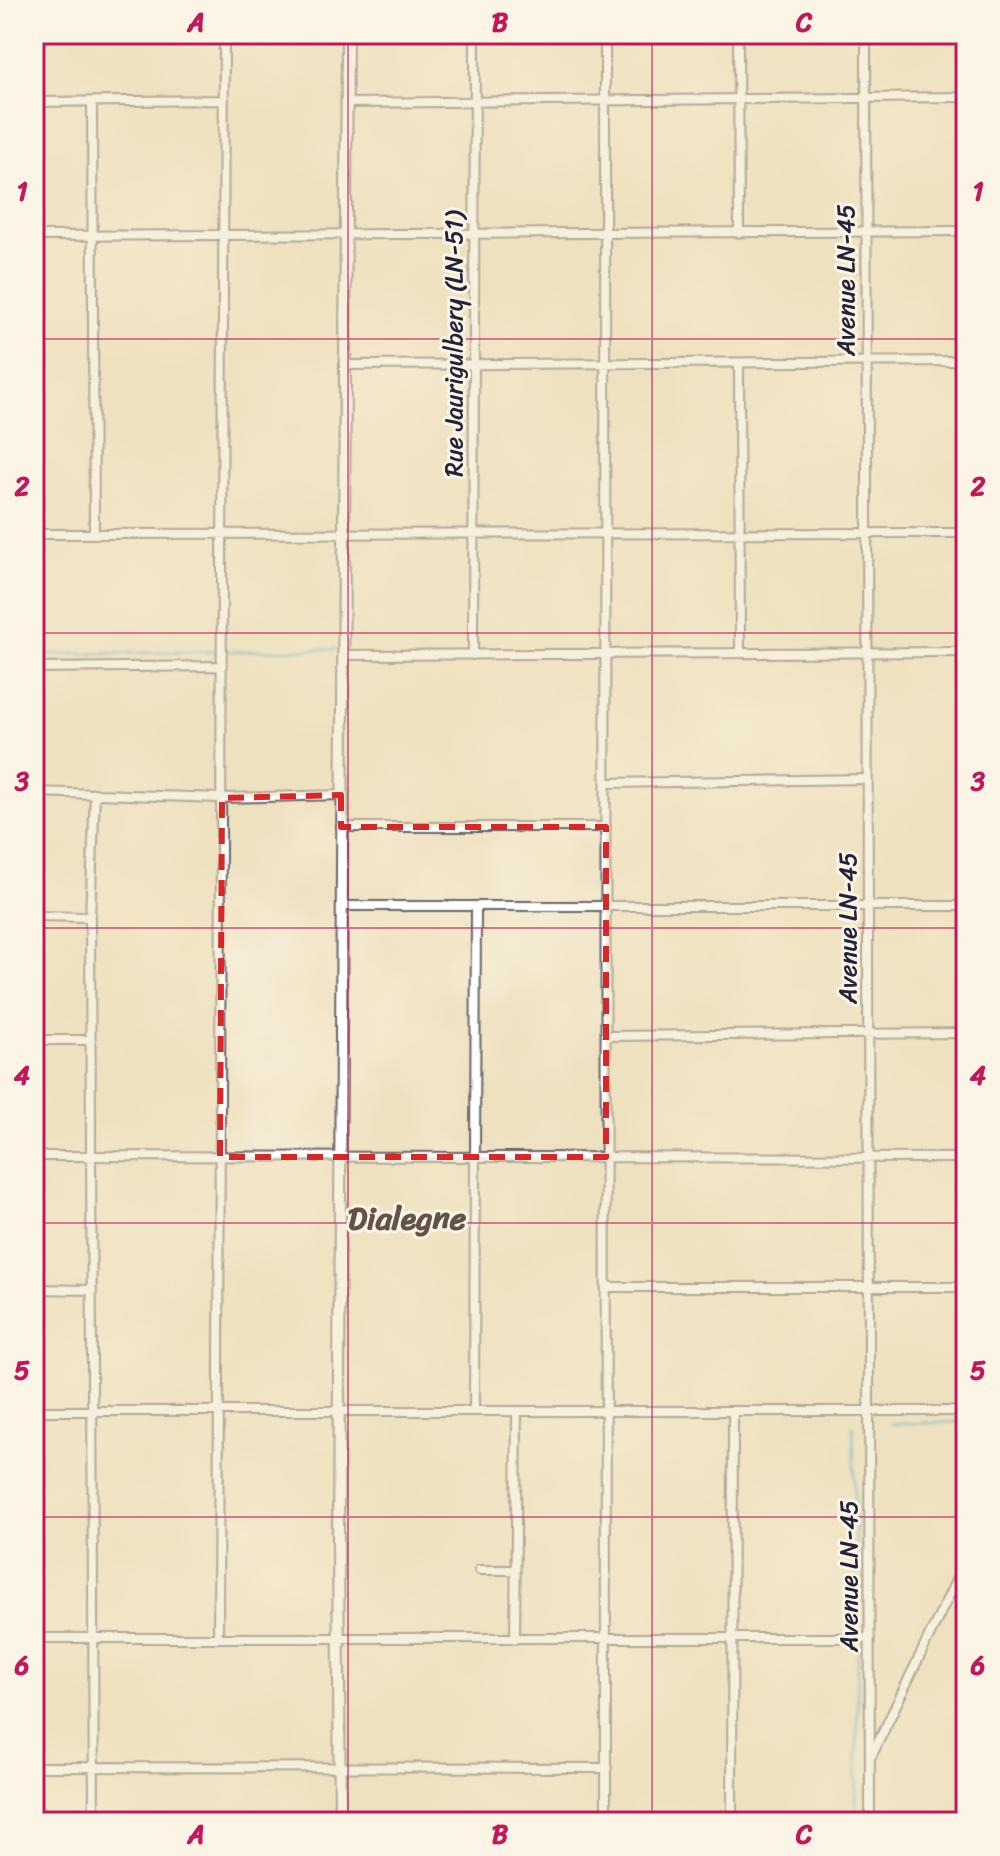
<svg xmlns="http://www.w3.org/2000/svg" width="1000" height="1856" font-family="Sriracha,sans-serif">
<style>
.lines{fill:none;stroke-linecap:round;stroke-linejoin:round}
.stream{stroke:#4cabcb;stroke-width:3}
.minor-casing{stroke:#69656a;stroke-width:12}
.tertiary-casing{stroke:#69656a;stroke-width:14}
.minor{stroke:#fff;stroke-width:8}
.tertiary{stroke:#fff;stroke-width:10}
.marked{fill:none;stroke:#d62828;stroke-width:6;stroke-dasharray:16 10;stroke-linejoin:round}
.grid{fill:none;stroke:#c2185b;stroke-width:2;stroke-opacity:0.55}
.labels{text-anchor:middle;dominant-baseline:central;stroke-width:6;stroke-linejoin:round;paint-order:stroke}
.street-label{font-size:24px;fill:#22223b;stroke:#fcf5e5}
.district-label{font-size:32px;font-weight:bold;fill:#645249;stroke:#fcf5e5}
.neatline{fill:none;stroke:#c2185b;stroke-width:3}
.grid-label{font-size:26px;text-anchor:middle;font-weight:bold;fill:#c2185b}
</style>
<rect width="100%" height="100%" fill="#fcf5e5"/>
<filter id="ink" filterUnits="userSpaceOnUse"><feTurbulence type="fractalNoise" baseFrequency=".0125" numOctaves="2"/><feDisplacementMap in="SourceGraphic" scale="16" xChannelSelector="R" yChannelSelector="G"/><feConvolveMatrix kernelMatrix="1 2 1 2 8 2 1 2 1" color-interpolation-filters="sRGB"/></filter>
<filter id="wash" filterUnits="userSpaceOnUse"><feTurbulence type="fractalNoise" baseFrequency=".006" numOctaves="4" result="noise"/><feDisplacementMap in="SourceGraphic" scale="32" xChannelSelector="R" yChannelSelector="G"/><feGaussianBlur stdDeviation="1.8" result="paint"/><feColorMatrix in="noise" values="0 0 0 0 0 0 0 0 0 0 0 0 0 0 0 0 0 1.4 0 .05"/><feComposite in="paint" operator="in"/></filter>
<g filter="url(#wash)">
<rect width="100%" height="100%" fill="#eee1c0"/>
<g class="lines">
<path class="stream" d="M 34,655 L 335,649
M 891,1424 L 966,1422
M 853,1426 L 858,1616
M 856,1822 L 858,1647"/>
</g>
</g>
<g filter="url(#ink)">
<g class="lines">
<defs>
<path id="minor" d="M 605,34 L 606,1822
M 738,34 L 739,233
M 866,34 L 870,1822
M 34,102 L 224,100
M 92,102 L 94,534
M 347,103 L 966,97
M 34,236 L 966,231
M 346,365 L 966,361
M 739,365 L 740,653
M 34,534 L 966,533
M 343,655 L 966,652
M 473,655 L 475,34
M 34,668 L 222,666
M 606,783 L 867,779
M 34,792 L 222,798 L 341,795
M 341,827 L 606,827
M 341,906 L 966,906
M 34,916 L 90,917
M 606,1036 L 966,1033
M 34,1040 L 91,1040
M 34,1156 L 966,1158
M 606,1287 L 966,1287
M 34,1289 L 92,1290
M 34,1411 L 966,1411
M 474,1411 L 476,906
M 479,1570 L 515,1570
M 34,1638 L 870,1638
M 218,1638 L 224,34
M 515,1639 L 517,1411
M 872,1755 L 966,1560
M 34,1767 L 607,1768
M 94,1822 L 90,917 L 95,793
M 732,1822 L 733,1411"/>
<path id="tertiary" d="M 340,1822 L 338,1540 L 347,34"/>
</defs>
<use href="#minor" class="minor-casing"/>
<use href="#tertiary" class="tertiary-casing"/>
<use href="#minor" class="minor"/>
<use href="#tertiary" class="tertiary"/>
</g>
</g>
<path d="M0 0H1000V1856H0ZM 341,795 L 341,827 L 606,827 L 606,1157 L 220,1157 L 222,798 Z" fill="#eee1c0" fill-opacity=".55" fill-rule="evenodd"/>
<path class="marked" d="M 341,795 L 341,827 L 606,827 L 606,1157 L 220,1157 L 222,798 Z"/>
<path class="grid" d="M 348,34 L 348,1822M 652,34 L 652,1822M 34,339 L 966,339M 34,633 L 966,633M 34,928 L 966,928M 34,1223 L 966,1223M 34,1517 L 966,1517"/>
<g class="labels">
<g class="street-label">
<text transform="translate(846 280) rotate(-90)">Avenue LN-45</text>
<text transform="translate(454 344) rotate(-90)">Rue Jaurigulbery (LN-51)</text>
<text transform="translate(848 928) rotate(-90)">Avenue LN-45</text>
<text transform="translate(849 1576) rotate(-90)">Avenue LN-45</text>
</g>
<g class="district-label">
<text x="407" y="1218">Dialegne</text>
</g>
</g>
<rect width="1000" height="1856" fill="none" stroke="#fcf5e5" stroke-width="88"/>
<rect x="44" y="44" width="912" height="1768" class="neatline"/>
<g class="grid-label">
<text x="196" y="31">A</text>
<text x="500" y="31">B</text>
<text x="804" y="31">C</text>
<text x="22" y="200">1</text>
<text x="978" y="200">1</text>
<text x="22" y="495">2</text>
<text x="978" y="495">2</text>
<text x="22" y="790">3</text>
<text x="978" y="790">3</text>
<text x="22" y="1084">4</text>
<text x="978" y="1084">4</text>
<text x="22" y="1379">5</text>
<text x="978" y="1379">5</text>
<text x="22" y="1674">6</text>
<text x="978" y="1674">6</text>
<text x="196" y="1843">A</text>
<text x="500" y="1843">B</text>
<text x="804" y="1843">C</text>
</g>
</svg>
